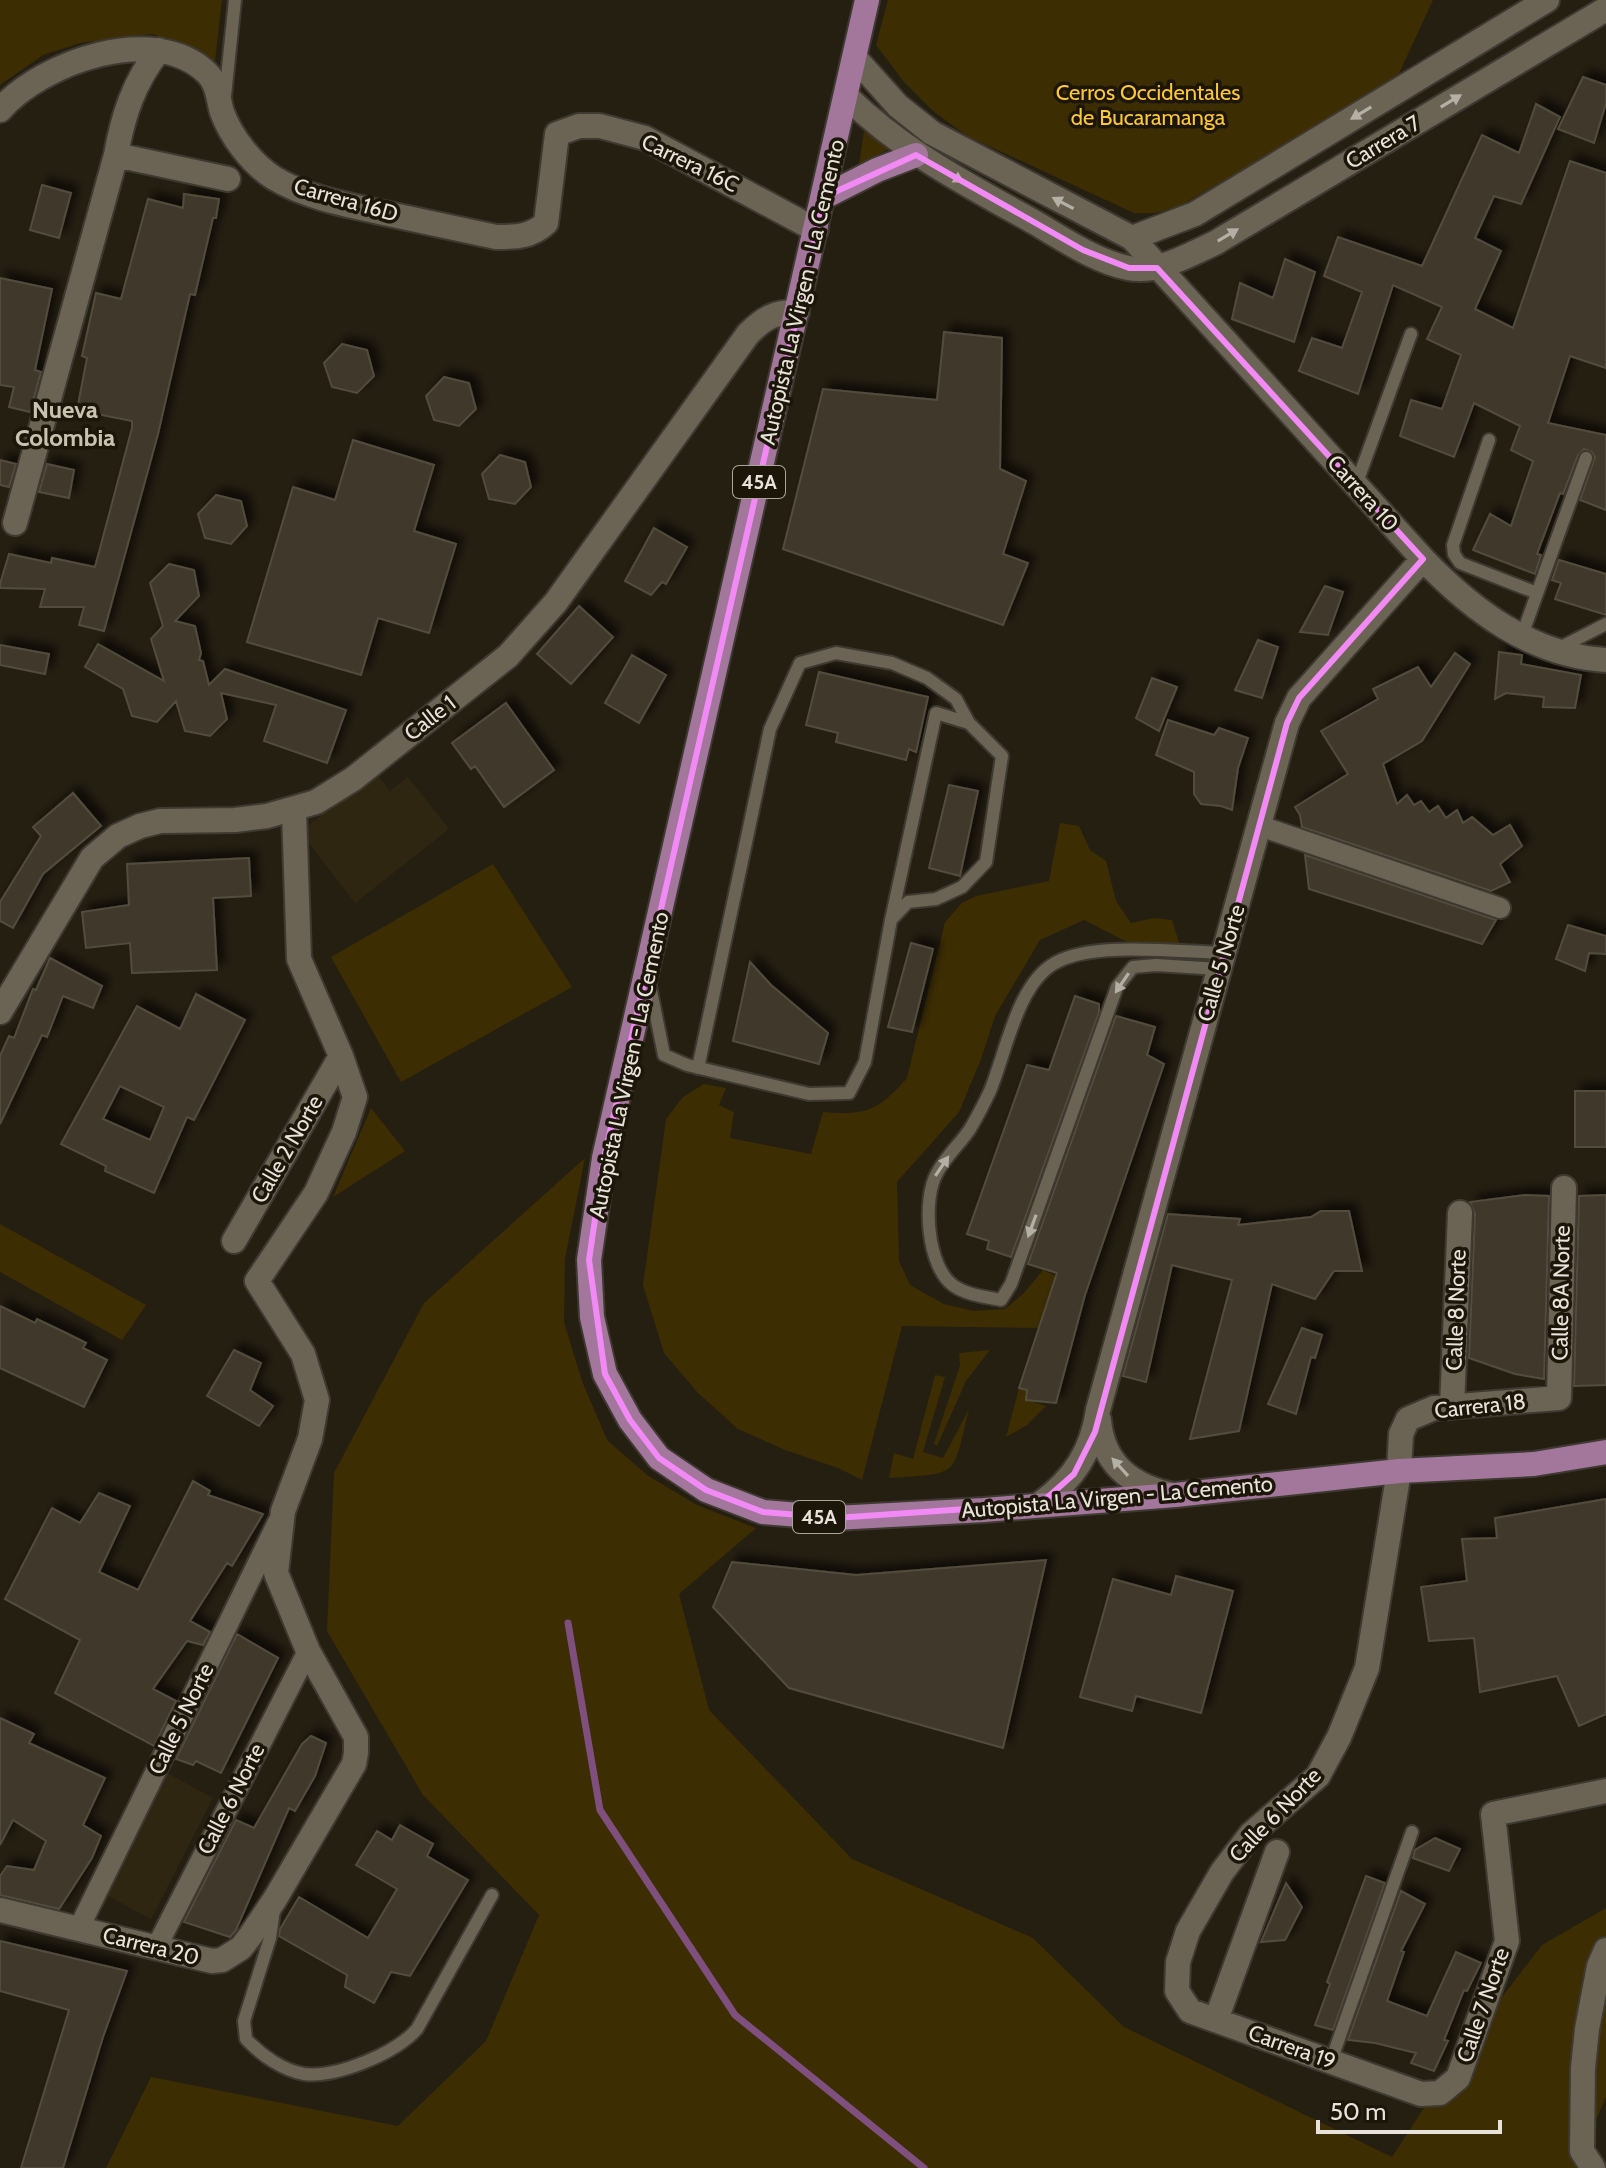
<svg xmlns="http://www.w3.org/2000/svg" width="1606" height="2168" font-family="Cabin,sans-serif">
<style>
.built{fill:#2f2612}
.green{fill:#3c2d03}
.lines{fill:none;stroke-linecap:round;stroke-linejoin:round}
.stream{stroke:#7f507e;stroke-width:7}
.building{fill:#3f382a;stroke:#534c3d;stroke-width:2;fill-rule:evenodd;filter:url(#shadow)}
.service-casing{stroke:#3e3931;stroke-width:16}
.pedestrian-casing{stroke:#3e3931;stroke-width:24}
.minor-casing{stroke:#3e3931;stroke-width:28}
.tertiary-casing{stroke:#3e3931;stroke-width:28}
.primary-casing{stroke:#3e3931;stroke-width:28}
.service{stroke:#6b6455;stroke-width:12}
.pedestrian{stroke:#6b6455;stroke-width:20}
.minor{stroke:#6b6455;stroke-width:24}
.tertiary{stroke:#6b6455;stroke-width:24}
.primary{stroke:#a3769b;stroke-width:24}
.oneway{fill:#b5b0a5}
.marked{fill:none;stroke:#f18af4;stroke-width:6;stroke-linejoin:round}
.labels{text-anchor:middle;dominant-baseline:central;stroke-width:7;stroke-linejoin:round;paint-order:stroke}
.shield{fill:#1c1609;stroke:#aaa69c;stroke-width:2}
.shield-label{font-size:20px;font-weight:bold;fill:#e7e3db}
.park-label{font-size:22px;fill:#fdc739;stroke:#1c1609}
.street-label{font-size:22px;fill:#e7e3db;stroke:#1c1609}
.neighbourhood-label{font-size:24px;font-weight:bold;fill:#cac2b1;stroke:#1c1609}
</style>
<defs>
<filter id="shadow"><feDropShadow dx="7" dy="-7" stdDeviation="4" flood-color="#0009"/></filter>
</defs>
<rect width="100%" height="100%" fill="#251f12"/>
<path class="built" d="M 376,773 L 390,791 L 408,777 L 449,829 L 355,903 L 298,829 L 310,824 Z
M 162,1770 L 213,1798 L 151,1919 L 99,1891 Z"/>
<path class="green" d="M 0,0 L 222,0 L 215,61 L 187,46 L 152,34 L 80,43 L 43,55 L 0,85 Z
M 888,0 L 1433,0 L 1396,80 L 1178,207 L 1155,213 L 1134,213 L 967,136 L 933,111 L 904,82 L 876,45 Z
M 864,131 L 889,149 L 859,165 Z
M 1060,823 L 1079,826 L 1090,850 L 1106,861 L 1116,901 L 1131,923 L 1154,918 L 1172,920 L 1182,952 L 1127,942 L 1084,920 L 1040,940 L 995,1016 L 981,1059 L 959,1112 L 897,1182 L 899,1261 L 910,1285 L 944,1304 L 974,1311 L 1005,1309 L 1023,1294 L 1043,1270 L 1056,1276 L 1040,1328 L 902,1326 L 862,1480 L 838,1468 L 785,1450 L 738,1429 L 698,1393 L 664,1353 L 643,1285 L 666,1119 L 683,1097 L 704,1084 L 726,1088 L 719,1105 L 734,1112 L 730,1138 L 811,1154 L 823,1112 C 867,1116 879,1110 907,1078 L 945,922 L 962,903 L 976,896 L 1049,881 Z
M 493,864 L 572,987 L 401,1082 L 331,957 Z
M 371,1108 L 405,1151 L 333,1197 Z
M 585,1158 L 565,1259 L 564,1322 L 582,1381 L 607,1440 L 647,1475 L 697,1505 L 756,1528 L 679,1594 L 709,1710 L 852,1859 L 1033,1938 L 1124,2027 L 1392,2157 L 1465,2045 L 1542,1945 L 1606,1908 L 1606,2097 L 1580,2156 L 1591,2168 L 106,2168 L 151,2077 L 398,2126 L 486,2041 L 539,1915 L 423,1795 L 327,1631 L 334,1473 L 424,1303 Z
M 0,1224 L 146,1305 L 122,1340 L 0,1272 Z
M 990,1350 L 966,1381 L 937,1446 L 934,1444 L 960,1365 L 959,1353 Z
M 935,1375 L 945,1377 L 923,1452 L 943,1458 L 969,1409 C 952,1478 961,1473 889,1478 L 894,1453 L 913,1459 Z
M 1019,1388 L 1027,1390 L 1026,1400 L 1046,1406 L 1027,1425 L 1006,1437 Z"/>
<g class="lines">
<path class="stream" d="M 568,1623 L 600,1810 L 735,2015 L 924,2168"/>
</g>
<path class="building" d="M 1583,77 L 1606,85 L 1606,103 L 1594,143 L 1558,129 Z
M 1536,104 L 1560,117 L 1521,204 L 1494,196 L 1475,238 L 1501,251 L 1475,309 L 1513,328 L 1570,161 L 1606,173 L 1606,368 L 1570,356 L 1548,423 L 1606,435 L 1606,510 L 1580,500 L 1595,457 L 1592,452 L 1584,449 L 1578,455 L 1563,494 L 1560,493 L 1537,554 L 1541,555 L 1535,574 L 1473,550 L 1490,514 L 1511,526 L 1533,461 L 1511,450 L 1520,426 L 1474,403 L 1454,457 L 1400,436 L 1411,400 L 1442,409 L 1461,355 L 1427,339 L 1442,307 L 1393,285 L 1358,394 L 1299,371 L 1312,338 L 1342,348 L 1362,292 L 1324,276 L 1338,237 L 1422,266 L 1482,135 L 1519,153 Z
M 42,185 L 71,193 L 59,238 L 30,230 Z
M 184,194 L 219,199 L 216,218 L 213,218 L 195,295 L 190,294 L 158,434 L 104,631 L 79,625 L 84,607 L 40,607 L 45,589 L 0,588 L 0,584 L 9,554 L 51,563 L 52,558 L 95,567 L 132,428 L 132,421 L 77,410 L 87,358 L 82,356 L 96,293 L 121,299 L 148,199 L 183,208 Z
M 1285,259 L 1315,272 L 1294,342 L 1232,319 L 1240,283 L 1273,298 Z
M 0,278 L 52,289 L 35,370 L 41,372 L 30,412 L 9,407 L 14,387 L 0,385 Z
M 944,332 L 1002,338 L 1000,469 L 1026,481 L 1003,554 L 1028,563 L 1003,625 L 783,549 L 823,389 L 937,400 Z
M 342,344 L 367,350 L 374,376 L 357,393 L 332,387 L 324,363 Z
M 444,377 L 469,383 L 476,409 L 459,426 L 434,420 L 426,396 Z
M 353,440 L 434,465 L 414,531 L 456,544 L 429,633 L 378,618 L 361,675 L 247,642 L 293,487 L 335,500 Z
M 500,455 L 525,462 L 531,487 L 515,504 L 489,499 L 482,474 Z
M 0,460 L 16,464 L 9,487 L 0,485 Z
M 47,464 L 74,470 L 69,498 L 39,492 Z
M 216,495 L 241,501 L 247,526 L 231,544 L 205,538 L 198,514 Z
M 654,528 L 687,547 L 666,584 L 662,582 L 651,595 L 625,581 Z
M 1559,560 L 1606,574 L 1606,615 L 1555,599 L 1561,583 L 1552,580 Z
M 169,564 L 194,570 L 199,596 L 175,621 L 195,626 L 201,653 L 199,660 L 203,661 L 209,685 L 225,669 L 346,710 L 327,763 L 264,741 L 276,705 L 221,693 L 227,719 L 210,736 L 185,731 L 176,701 L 157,722 L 132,716 L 123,689 L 85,667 L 98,644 L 164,681 L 151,639 L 163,626 L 150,583 Z
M 1325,586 L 1343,592 L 1328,635 L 1300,632 Z
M 579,606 L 613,637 L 571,684 L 537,654 Z
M 1258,640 L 1278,647 L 1262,698 L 1235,690 Z
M 0,645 L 49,654 L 45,674 L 0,665 Z
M 1499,652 L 1522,655 L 1521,664 L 1581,675 L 1575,708 L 1543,707 L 1544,697 L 1506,693 L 1495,699 Z
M 1455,653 L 1470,664 L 1422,741 L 1383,764 L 1397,804 L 1407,795 L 1414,805 L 1421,801 L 1429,812 L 1438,806 L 1446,818 L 1457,810 L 1463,823 L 1472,817 L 1493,835 L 1510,825 L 1522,846 L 1500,864 L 1510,882 L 1491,891 L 1302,827 L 1300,815 L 1295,807 L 1348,774 L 1321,731 L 1378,699 L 1373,689 L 1418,667 L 1431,687 Z
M 632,655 L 666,675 L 639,723 L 605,703 Z
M 819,672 L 928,697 L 916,752 L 909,749 L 906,760 L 836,742 L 838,733 L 806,725 Z
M 1152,678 L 1177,687 L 1159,731 L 1136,718 Z
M 506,703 L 554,770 L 504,807 L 475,766 L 471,769 L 452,743 Z
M 1168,720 L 1214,735 L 1219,728 L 1248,738 L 1238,768 L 1232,810 L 1221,806 L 1201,804 L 1194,794 L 1194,772 L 1156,755 Z
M 949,785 L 978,791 L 960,876 L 929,868 Z
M 73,793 L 101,826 L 43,874 L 13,928 L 0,921 L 0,902 L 41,836 L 33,827 Z
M 1305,855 L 1496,920 L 1482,944 L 1309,889 Z
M 249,858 L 251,896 L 213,898 L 217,970 L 132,973 L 130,943 L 86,948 L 82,912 L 129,905 L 127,864 Z
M 1568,925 L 1606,936 L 1606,954 L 1589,953 L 1585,971 L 1556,959 Z
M 911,943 L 933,949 L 912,1032 L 888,1027 Z
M 50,958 L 102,986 L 93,1008 L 63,996 L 47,1037 L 42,1035 L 0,1124 L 0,1056 L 9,1036 L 14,1038 L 33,989 L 36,990 Z
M 750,962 L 771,985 L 828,1033 L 819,1064 L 733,1041 Z
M 196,994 L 245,1020 L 194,1120 L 187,1117 L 154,1193 L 105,1171 L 106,1166 L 61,1144 L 137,1006 L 180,1029 ZM 120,1086 L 164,1107 L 150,1140 L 103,1119 Z
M 1075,996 L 1099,1004 L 1099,1012 L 1011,1257 L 987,1249 L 989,1241 L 967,1234 L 1027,1065 L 1049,1070 Z
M 1116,1016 L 1155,1027 L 1147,1055 L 1164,1064 L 1085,1295 L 1056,1403 L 1026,1400 L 1027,1390 L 1019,1388 L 1057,1273 L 1028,1264 Z
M 1575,1091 L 1606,1091 L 1606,1147 L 1575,1147 Z
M 1525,1195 L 1549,1196 L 1544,1379 L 1515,1374 L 1469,1358 L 1475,1214 L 1470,1202 Z
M 1606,1195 L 1606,1385 L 1574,1386 L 1579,1196 Z
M 1321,1211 L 1349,1211 L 1362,1271 L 1334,1271 L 1315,1299 L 1272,1284 L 1239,1431 L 1190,1439 L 1232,1280 L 1172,1265 L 1146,1382 L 1123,1376 L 1168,1214 L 1240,1219 L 1238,1225 L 1311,1217 Z
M 0,1306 L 35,1323 L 37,1319 L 64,1332 L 86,1343 L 83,1348 L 107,1360 L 84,1407 L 0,1368 Z
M 1302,1328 L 1322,1335 L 1315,1358 L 1311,1357 L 1296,1414 L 1268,1404 Z
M 234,1350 L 261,1363 L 250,1390 L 273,1406 L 259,1426 L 207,1396 Z
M 193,1481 L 210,1491 L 208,1495 L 263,1514 L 232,1566 L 227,1563 L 190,1621 L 210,1632 L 203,1645 L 187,1641 L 153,1689 L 176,1701 L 154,1746 L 55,1693 L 80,1640 L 5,1599 L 52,1508 L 80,1523 L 99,1493 L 130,1506 L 99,1572 L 138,1590 Z
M 1606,1499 L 1606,1714 L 1579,1726 L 1557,1676 L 1480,1692 L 1474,1638 L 1429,1641 L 1421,1587 L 1467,1581 L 1462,1539 L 1497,1538 L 1495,1518 Z
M 1046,1560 L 1003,1748 L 789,1688 L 713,1607 L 732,1562 L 856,1575 Z
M 1176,1576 L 1233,1591 L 1201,1713 L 1136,1696 L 1132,1711 L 1080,1697 L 1113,1579 L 1171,1595 Z
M 237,1634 L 278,1658 L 221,1773 L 196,1761 L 193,1765 L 176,1759 Z
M 0,1718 L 34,1734 L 29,1743 L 105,1778 L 83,1825 L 101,1836 L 92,1858 L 59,1909 L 0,1895 L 0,1876 L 7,1866 L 34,1870 L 46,1841 L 13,1820 L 0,1845 Z
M 311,1736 L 326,1743 L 315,1776 L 295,1811 L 289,1808 L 236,1930 L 230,1937 L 184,1922 L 236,1820 L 254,1828 L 302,1744 Z
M 400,1825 L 433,1844 L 427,1856 L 468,1880 L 410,1976 L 391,1972 L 374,2003 L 345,1987 L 347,1975 L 279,1936 L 280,1929 L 299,1897 L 368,1938 L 397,1889 L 356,1865 L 377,1831 L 392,1840 Z
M 1435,1838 L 1460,1849 L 1449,1871 L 1413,1858 L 1415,1850 Z
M 1366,1876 L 1385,1883 L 1333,2030 L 1315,2025 L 1330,1984 L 1327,1982 Z
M 1286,1883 L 1302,1907 L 1285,1940 L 1261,1942 Z
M 1401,1891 L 1425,1904 L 1401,1951 L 1404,1952 L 1387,2001 L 1427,2016 L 1456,1952 L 1481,1963 L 1467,1991 L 1464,1990 L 1444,2040 L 1448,2041 L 1434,2071 L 1411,2063 L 1416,2053 L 1375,2043 L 1348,2040 Z
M 0,1941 L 127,1971 L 103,2037 L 63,2168 L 21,2168 L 69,2010 L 0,1991 Z"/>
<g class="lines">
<defs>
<path id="service" d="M 225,96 L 235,0
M 1489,440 L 1453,545 L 1454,554 L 1460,563 L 1537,593
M 1356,485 L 1411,334
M 1521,638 L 1586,458
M 1559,648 L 1606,624
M 1219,969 L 1156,965 L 1133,967 L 1117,987 L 1011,1284 L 1001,1300 C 986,1297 967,1295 954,1286 C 927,1268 922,1199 937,1173 C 946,1156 960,1144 970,1129 C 977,1117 984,1104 990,1091 C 1006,1053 1017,984 1055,963 C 1092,941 1180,952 1224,953
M 650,986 L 664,1055 L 687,1065 L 809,1094 L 849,1093 L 865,1062 L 891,920 L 908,902 L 936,899 L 962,887 L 986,862 L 1002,756 L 969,723 L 936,713 L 891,920
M 698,1068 L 770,729 L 800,663 L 836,653 L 892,663 L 927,678 L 956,699 L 969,723
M 274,1910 L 270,1938 L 244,2021 L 246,2039 C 261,2055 282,2070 304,2074 C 337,2078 396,2053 417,2029 L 492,1895
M 1331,2061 L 1412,1832"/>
<path id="pedestrian" d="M 1260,826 L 1500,908
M 79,1928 L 278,1522
M 156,1948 L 308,1651"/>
<path id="minor" d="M 0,110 C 42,62 155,22 207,73 C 218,84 218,99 222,112 C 231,137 252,164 274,178 C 307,198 348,205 384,213 C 421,221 459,229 496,237 C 516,237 531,237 546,223 L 557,134 L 579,126 L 600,126 L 645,138 L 816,230
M 116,155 L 228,179
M 1132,238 L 1423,559 C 1472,610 1532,656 1606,660
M 15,523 L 116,155 C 123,115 134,82 159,50
M 1564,1188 L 1559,1398 L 1434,1408 L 1408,1419 L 1401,1434 L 1399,1471 L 1367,1668 L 1339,1737 L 1318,1776 L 1251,1834 L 1222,1872 L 1188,1931 L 1178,1962 L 1177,1991 L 1190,2011 L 1421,2094 L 1440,2093 L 1458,2078 L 1507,1941 L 1493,1814 L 1606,1791
M 234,1241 L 341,1056
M 1452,1407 L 1460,1213
M 1099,1420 C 1103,1465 1132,1486 1173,1495
M 1040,1504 C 1074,1479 1092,1451 1098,1410 L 1287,723 L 1299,698 L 1423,559
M 0,1910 L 212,1961 L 222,1960 L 241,1948 L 251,1935 L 275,1899 L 354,1764 L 356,1753 L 356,1737 L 308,1651 L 276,1573 L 283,1511 L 310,1439 L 317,1400 L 303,1354 L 257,1281 L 316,1193 L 344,1132 L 355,1097 L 341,1056 L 299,959 L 294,811
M 1216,2020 L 1277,1852
M 1593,2168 L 1582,2151 L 1583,2068 L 1587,2029 L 1599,1966 L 1606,1950"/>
<path id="tertiary" d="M 855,58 L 898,106 L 932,133 L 1132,238 L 1195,214 L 1547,0
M 846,96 C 902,151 966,184 1034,222 C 1063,239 1095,261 1128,268 C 1158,274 1188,255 1215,243 L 1606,9
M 0,1012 L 92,858 L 118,836 L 140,826 L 160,821 L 235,820 L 267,816 L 316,802 L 353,779 L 508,656 L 556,602 L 748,334 C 763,319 775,311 797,312"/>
<path id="primary" d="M 867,0 L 604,1158 L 589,1260 L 592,1317 L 605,1374 L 630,1420 L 659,1458 L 706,1490 L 763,1512 L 835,1518 L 984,1510 L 1175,1495 L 1399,1471 L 1534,1464 L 1606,1452
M 824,197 L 877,170 L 916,155"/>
</defs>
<use href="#service" class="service-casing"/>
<use href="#pedestrian" class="pedestrian-casing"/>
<use href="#minor" class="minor-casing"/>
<use href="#tertiary" class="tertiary-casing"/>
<use href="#primary" class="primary-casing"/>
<use href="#service" class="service"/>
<use href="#pedestrian" class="pedestrian"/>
<use href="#minor" class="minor"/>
<use href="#tertiary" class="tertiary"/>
<use href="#primary" class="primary"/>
</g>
<defs><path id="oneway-solid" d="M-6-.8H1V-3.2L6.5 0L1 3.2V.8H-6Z" transform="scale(2)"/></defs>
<g class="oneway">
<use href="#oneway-solid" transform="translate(1451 101) rotate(-31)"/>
<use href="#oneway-solid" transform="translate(1361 113) rotate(149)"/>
<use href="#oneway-solid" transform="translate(953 176) rotate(30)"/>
<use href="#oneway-solid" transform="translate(1063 203) rotate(-152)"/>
<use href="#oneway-solid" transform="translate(1228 235) rotate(-31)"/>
<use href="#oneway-solid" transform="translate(1122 983) rotate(124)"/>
<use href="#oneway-solid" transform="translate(942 1166) rotate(-56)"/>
<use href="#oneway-solid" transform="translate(1032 1226) rotate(110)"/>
<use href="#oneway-solid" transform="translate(1120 1467) rotate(-132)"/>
</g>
<path class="marked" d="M 916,155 L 1083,250 L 1129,268 L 1157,268 L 1423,559 L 1299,698 L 1287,723 L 1095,1432 L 1074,1474 L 1040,1504 L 835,1518 L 763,1512 L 706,1490 L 659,1458 L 630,1420 L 605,1374 L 589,1260 L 604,1158 L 824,197 Z"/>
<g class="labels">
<g class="shield">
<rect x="733" y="466" width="52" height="32" rx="6"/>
<rect x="793" y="1501" width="52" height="32" rx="6"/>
</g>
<g class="shield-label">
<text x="759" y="482">45A</text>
<text x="819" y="1517">45A</text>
</g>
<g class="park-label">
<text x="1148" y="92">Cerros Occidentales<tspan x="1148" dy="25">de Bucaramanga</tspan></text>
</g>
<g class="street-label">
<text transform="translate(1383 142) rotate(-31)">Carrera 7</text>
<text transform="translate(690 163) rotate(26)">Carrera 16C</text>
<text transform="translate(346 200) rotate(16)">Carrera 16D</text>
<text transform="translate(802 292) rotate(-77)">Autopista La Virgen - La Cemento</text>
<text transform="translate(1363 493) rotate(48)">Carrera 10</text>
<text transform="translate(430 718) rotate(-38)">Calle 1</text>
<text transform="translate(1221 963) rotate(-74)">Calle 5 Norte</text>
<text transform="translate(629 1065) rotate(-78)">Autopista La Virgen - La Cemento</text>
<text transform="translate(287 1149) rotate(-60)">Calle 2 Norte</text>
<text transform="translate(1561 1293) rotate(-89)">Calle 8A Norte</text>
<text transform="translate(1456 1310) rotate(-88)">Calle 8 Norte</text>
<text transform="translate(1480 1406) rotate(-6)">Carrera 18</text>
<text transform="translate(1117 1497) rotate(-5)">Autopista La Virgen - La Cemento</text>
<text transform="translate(181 1719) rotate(-64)">Calle 5 Norte</text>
<text transform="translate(231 1799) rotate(-63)">Calle 6 Norte</text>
<text transform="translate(1275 1815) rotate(-46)">Calle 6 Norte</text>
<text transform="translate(151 1946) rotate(14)">Carrera 20</text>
<text transform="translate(1483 2005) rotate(-71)">Calle 7 Norte</text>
<text transform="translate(1292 2047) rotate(20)">Carrera 19</text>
</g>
<g class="neighbourhood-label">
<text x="65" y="409">Nueva<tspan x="65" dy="28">Colombia</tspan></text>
</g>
</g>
<path d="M1318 2120v12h182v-12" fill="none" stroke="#e7e3db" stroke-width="4"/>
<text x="1330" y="2120" font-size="24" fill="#e7e3db" stroke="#1c1609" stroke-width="6" paint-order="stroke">50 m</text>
</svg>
